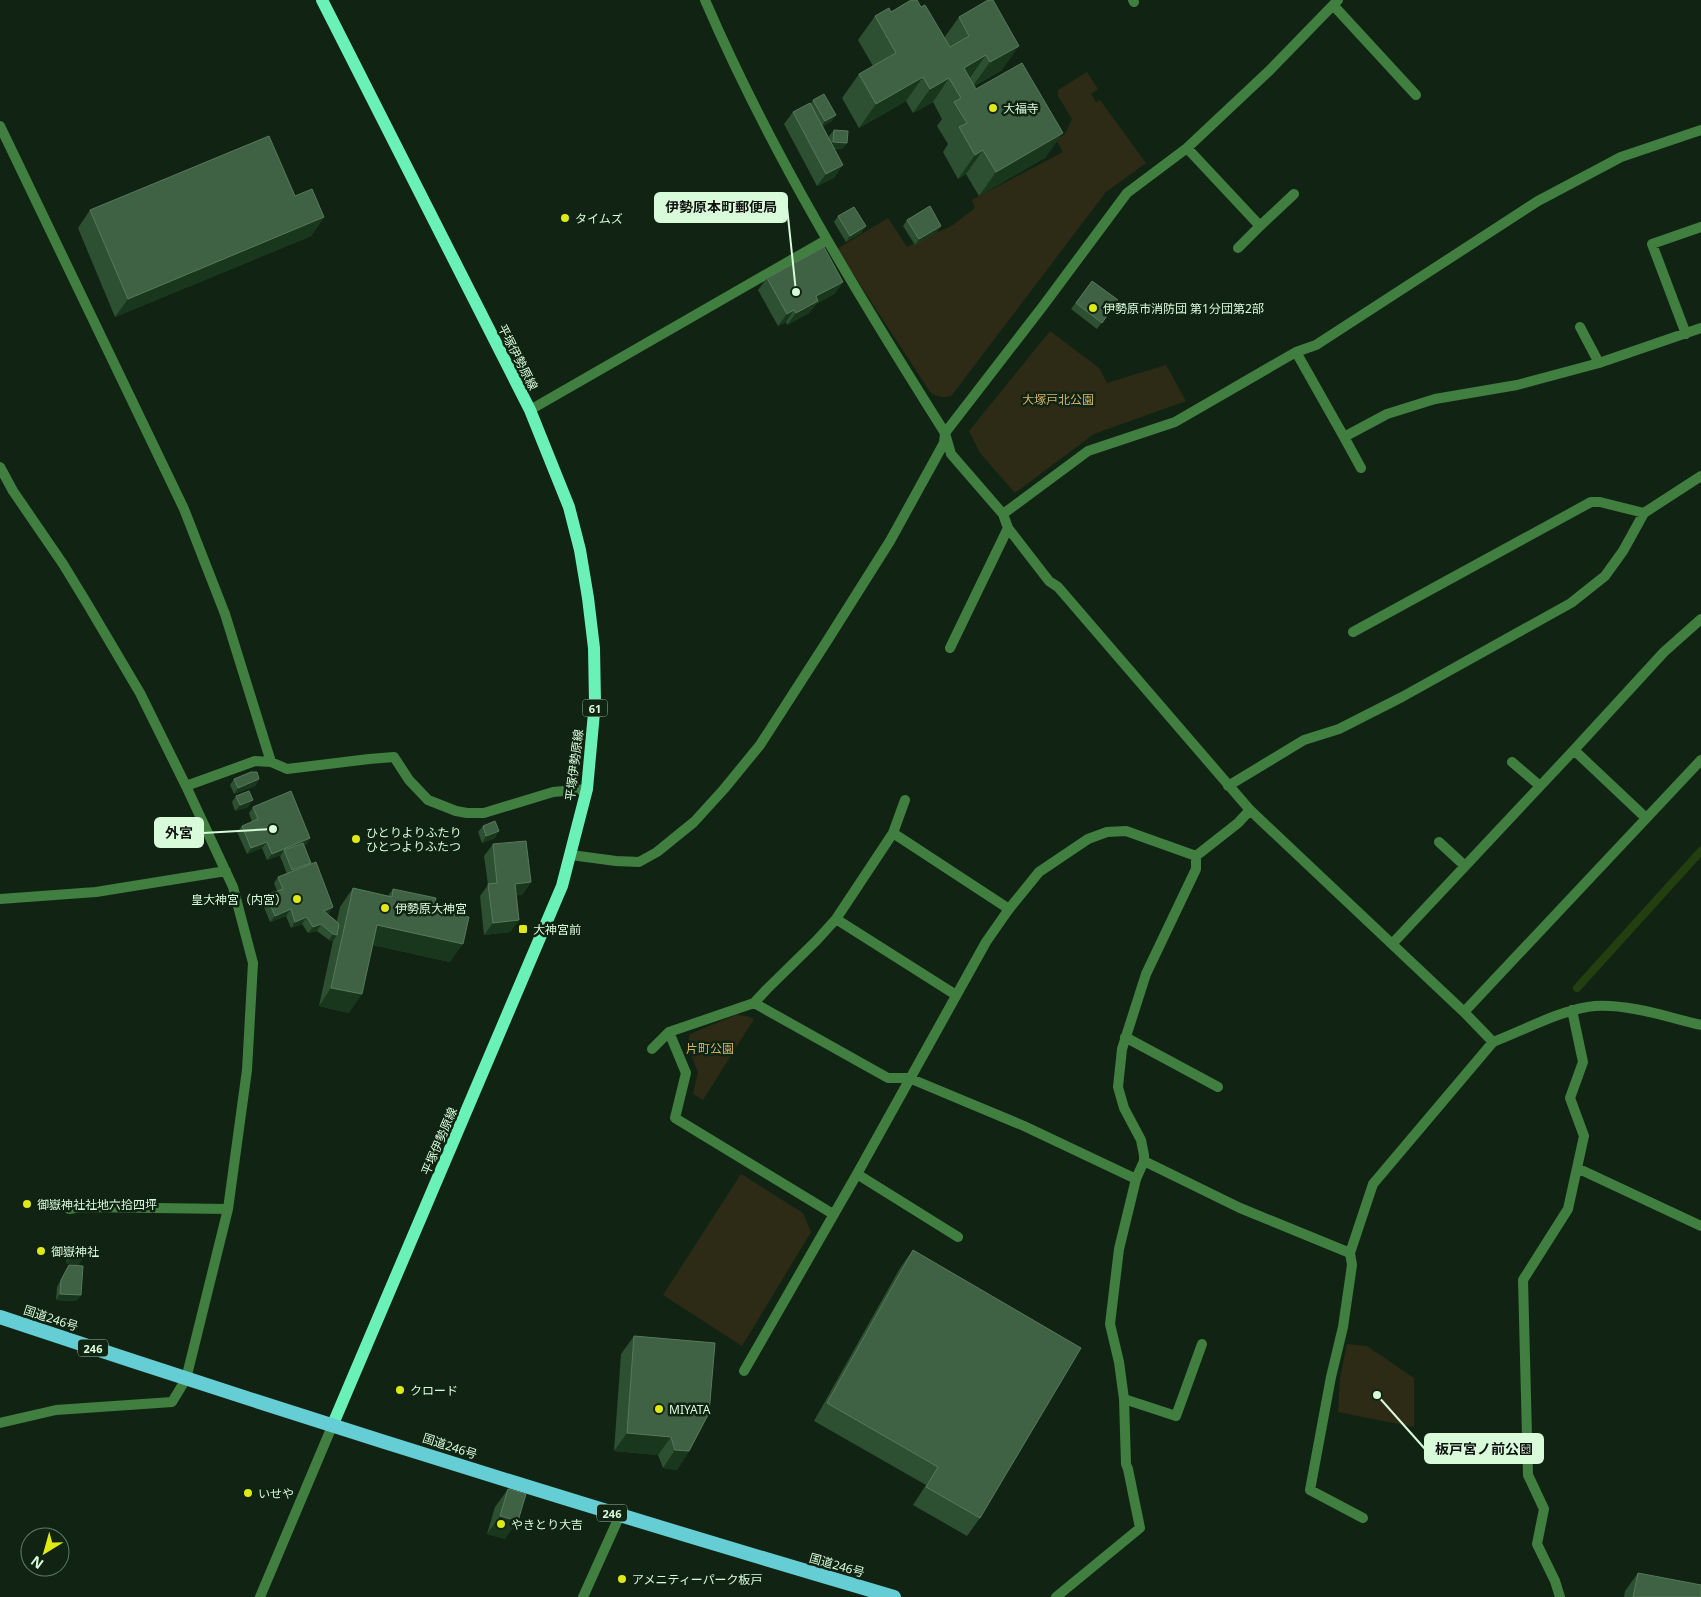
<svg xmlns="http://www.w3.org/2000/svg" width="1701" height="1597" font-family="'Noto Sans','Noto Sans JP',sans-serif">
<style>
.green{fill:#2d2b15}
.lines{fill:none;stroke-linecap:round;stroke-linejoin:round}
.stream{stroke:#233f0f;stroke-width:8}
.minor{stroke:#417f40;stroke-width:10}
.tertiary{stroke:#417f40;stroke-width:10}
.primary{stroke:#69f1b7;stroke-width:12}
.trunk{stroke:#64ced4;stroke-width:14}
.wall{fill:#2c5031}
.shaded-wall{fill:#19371d}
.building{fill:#3e6243;stroke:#567a5b}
.poi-dot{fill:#dfe916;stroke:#112413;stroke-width:2}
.labels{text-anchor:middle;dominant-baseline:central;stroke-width:5;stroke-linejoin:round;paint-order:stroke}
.shield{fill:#112413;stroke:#9cba9e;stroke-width:1}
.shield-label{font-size:11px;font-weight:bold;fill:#d8fbda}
.poi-label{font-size:12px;fill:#d8fbda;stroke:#112413;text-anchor:start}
.street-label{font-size:12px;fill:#d8fbda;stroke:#112413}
.park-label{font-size:12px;fill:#d5b56a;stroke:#112413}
.leader{fill:none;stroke:#d8fbda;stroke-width:2}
.callout-dot{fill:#d8fbda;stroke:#112413;stroke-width:2}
.callout{fill:#d8fbda;stroke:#d8fbda;stroke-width:2}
.callout-label{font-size:14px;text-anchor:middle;font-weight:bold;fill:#111}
</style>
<rect width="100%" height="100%" fill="#112413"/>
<path class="green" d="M 1087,72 L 1098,89 L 1091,94 L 1096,102 L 1100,100 L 1146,163 L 1106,192 L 952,395 C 944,399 937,397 930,392 L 837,249 L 888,218 L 907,247 L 953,225 L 975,208 L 972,200 L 1063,152 L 1056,140 L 1065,134 L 1072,119 L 1058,96 L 1058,90 Z
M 1050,331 L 1099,368 L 1107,383 L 1166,365 L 1186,401 L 1094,434 L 1015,493 L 980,453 L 969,431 Z
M 736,1015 L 747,1016 L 754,1019 L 703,1100 L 693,1094 L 698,1072 L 687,1045 L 690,1034 Z
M 741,1174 L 803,1213 L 811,1232 L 742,1346 L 663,1295 Z
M 1347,1344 L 1367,1346 L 1414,1378 L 1414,1427 L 1338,1412 L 1340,1378 Z"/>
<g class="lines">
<path class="stream" d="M 1577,988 L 1701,851"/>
<path class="minor" d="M 705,0 C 771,153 856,292 945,433 L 951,454 L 1003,514 L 1008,528 L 1049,581 L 1058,587 L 1250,810 L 1464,1012 L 1493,1042 C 1522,1031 1565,1008 1595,1006 C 1630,1004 1667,1017 1701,1025
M 1133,0 L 1134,2
M 1334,6 L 1416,95
M 0,126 L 184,509 L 225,614 L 271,762
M 1187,148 L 1260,226 L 1238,248
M 1260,226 L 1294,194
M 1580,327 L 1599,363
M 1686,334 L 1652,244 L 1701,227
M 1296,352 L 1344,437 L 1387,414 L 1435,399 L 1517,385 L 1599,363 L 1701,328
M 530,410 L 826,240
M 1344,437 L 1361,468
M 0,467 L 13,491 L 63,564 L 88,605 L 140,693 L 186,786
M 1003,514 L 1088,451 L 1175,422 L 1296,352 L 1316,345 L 1538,201 L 1621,157 L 1701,130
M 1353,632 L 1591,502 L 1600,502 L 1644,513
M 950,648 L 1008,528
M 1574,750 L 1646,818
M 1512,762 L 1540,786
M 1228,786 L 1304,740 L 1339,729 L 1402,697 L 1571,603 L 1605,576 L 1623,551 L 1644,513 L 1701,476
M 893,833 L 1009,909
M 1439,842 L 1465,866
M 571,855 L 616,861 L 639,862 L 657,852 L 694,822 L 724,789 L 760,745 L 827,641 L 890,541 L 944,443 L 945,433 L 1043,306 L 1127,193 L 1187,148 L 1269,71 L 1338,0
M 0,899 L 96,892 L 226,871
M 836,919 L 956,995
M 1392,944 L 1574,750 L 1664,652 L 1701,619
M 754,1003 L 888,1078 L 909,1078 L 1024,1126 L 1136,1179
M 1464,1012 L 1701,760
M 669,1032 L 686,1073 L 675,1118 L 833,1214
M 1125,1037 L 1218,1087
M 652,1049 L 669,1032 L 754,1003 L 767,989 L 817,940 L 836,919 L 893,833 L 905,800
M 1144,1161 L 1240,1208 L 1350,1253
M 1577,1168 L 1701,1226
M 857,1174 L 958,1237
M 69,1209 L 81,1207 L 228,1209
M 744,1371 L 857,1174 L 986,942 L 1009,909 L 1039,872 L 1088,839 L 1107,832 L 1126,831 L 1196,856
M 1124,1399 L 1176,1416 L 1202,1344
M 0,1423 L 56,1410 L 172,1402 L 186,1379 L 228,1209 L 247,1070 L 253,963 L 233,887 L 186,786 L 255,761 L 271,762 L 287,769 L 369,759 L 394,757 L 409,780 L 428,800 L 456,811 L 467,813 L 484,813 L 553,792 L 587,789
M 1363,1518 L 1310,1490 L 1331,1377 L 1343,1327 L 1352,1265 L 1350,1253 L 1373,1184 L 1493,1042
M 583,1597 L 620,1515
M 1056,1597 L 1140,1528 L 1128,1469 L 1126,1464 L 1124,1399 L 1119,1362 L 1110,1324 L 1119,1249 L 1136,1179 L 1144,1161 L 1144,1155 L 1141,1140 L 1124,1108 L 1118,1087 L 1122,1049 L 1146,974 L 1196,869 L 1196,856 L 1238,823 L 1250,810
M 1560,1597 L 1555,1581 L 1537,1544 L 1544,1509 L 1528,1475 L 1523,1280 L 1568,1209 L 1584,1136 L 1570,1098 L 1583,1062 L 1572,1010"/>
<path class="tertiary" d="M 260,1597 L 333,1424"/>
<path class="primary" d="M 322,0 L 530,410 L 569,507 L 580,550 L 588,598 L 594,648 L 595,702 L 587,789 L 562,886 L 333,1424"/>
<path class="trunk" d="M 0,1317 C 296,1416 594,1509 894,1597"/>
</g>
<path class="wall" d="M 891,12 L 944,38 L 959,17 L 1002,70 L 974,86 L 976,89 L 1046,157 L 979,196 L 966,174 L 958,179 L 943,152 L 948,144 L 937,126 L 942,119 L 933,102 L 913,113 L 906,101 L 859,128 L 842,98 L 859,74 L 873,66 L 858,40 L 875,16 Z
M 813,100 L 832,121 L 823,126 L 829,138 L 829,136 L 834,130 L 847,143 L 842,149 L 835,149 L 835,177 L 817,186 L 784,124 L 793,112 L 811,103 Z
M 295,196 L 324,217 L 311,236 L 115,317 L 78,228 L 90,210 Z
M 838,216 L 866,226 L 861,233 L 846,242 L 834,222 Z
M 907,220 L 937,232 L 915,245 L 903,226 Z
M 767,278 L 843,282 L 834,294 L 816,304 L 809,313 L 787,325 L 786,322 L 778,326 L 758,290 Z
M 1092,281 L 1118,300 L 1097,329 L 1071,309 Z
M 234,779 L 259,779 L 255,786 L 234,794 L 230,785 Z
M 236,796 L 248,807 L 235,811 L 232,802 Z
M 253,807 L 310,838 L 306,845 L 304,845 L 310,865 L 333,907 L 328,914 L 337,921 L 340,907 L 353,888 L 388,896 L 393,889 L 433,910 L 450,962 L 373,945 L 349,1013 L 319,1006 L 333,941 L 329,940 L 317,931 L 308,933 L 302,924 L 291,928 L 286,916 L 270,922 L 262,902 L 266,895 L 277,891 L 274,883 L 278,877 L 287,874 L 280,856 L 281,855 L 267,860 L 262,848 L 247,854 L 237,832 L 242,826 L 252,822 L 249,813 Z
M 483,826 L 495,838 L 482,843 L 478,832 Z
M 493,844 L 531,882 L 522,895 L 516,895 L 519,920 L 510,932 L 484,935 L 480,896 L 488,885 L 484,856 Z
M 73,1244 L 83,1258 L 78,1265 L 66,1263 L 69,1250 Z
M 913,1250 L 980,1518 L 967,1536 L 913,1505 L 926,1485 L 814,1421 L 900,1268 Z
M 69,1265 L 81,1295 L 76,1301 L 56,1300 L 57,1287 Z
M 634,1336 L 689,1451 L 677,1470 L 663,1468 L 658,1455 L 614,1451 L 621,1354 Z
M 508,1489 L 505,1539 L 487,1534 L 495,1507 Z
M 1638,1573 L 1701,1597 L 1624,1597 L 1625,1591 Z"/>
<path class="shaded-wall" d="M 1019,46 L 1002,70 L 973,86 L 990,62 Z
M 986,55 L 969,79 L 964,68 Z
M 923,77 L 906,101 L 859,128 L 876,104 Z
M 949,78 L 933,102 L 913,113 L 930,89 Z
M 836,115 L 832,121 L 821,128 L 825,121 Z
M 1063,133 L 1046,157 L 979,196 L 996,172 Z
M 833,142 L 847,143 L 842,149 L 828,148 Z
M 983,150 L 966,174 L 958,179 L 975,155 Z
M 843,165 L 835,177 L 817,186 L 826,174 Z
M 324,217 L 311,236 L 115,317 L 128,299 Z
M 866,226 L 861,233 L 846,242 L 850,236 Z
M 941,226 L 937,232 L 915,245 L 919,239 Z
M 843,282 L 834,294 L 816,304 L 809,313 L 787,325 L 796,313 L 816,296 Z
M 794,310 L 786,322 L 778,326 L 787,314 Z
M 259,779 L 255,786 L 234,794 L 238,788 Z
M 253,800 L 248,807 L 235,811 L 240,805 Z
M 499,831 L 495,838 L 482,843 L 486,836 Z
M 310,838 L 306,845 L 285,853 L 284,850 L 281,855 L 267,860 L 272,854 Z
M 267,842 L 262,848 L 247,854 L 251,848 Z
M 311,863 L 307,869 L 288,876 L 292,870 Z
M 531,882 L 522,895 L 506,896 L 515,884 Z
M 333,907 L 329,913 L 320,917 L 324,911 Z
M 291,909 L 286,916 L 270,922 L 275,916 Z
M 307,917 L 302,924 L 291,928 L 295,922 Z
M 519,920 L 510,932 L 484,935 L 493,923 Z
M 321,924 L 317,931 L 308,933 L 313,927 Z
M 377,925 L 463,944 L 450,962 L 365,943 Z
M 333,934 L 337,935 L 333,941 L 329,940 Z
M 331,988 L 362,994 L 349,1013 L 319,1006 Z
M 71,1257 L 83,1258 L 78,1265 L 66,1263 Z
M 60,1294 L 81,1295 L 76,1301 L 56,1300 Z
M 627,1433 L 671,1437 L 658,1455 L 614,1451 Z
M 675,1450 L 689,1451 L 677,1470 L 663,1468 Z
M 500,1516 L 518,1521 L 505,1539 L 487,1534 Z"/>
<path class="building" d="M 911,0 L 917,0 L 921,7 L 925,5 L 950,47 L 969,36 L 959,17 L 988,0 L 993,0 L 1019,46 L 990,62 L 986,55 L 964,68 L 976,89 L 1022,63 L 1063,133 L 996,172 L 983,150 L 975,155 L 959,127 L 967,123 L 954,102 L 961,98 L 949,78 L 930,89 L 923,77 L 876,104 L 859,74 L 896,53 L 875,16 L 889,8 L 891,12 Z
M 824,94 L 836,115 L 825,121 L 813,100 Z
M 810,103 L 843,165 L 826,174 L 793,112 Z
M 834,130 L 848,131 L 847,143 L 833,142 Z
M 269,136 L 295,196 L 312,189 L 324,217 L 128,299 L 90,210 Z
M 930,206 L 941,226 L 919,239 L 907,220 Z
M 854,207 L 866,226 L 850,236 L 838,216 Z
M 824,247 L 843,282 L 816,296 L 818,301 L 796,313 L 794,310 L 787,314 L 767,278 Z
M 1092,281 L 1118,300 L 1102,323 L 1076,303 Z
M 251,772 L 257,772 L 259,779 L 238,788 L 234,779 Z
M 249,791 L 253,800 L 240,805 L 236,796 Z
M 291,791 L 310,838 L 272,854 L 267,842 L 251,848 L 242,826 L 258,819 L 253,807 Z
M 495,821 L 499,831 L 486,836 L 483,826 Z
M 526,841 L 531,882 L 515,884 L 519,920 L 493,923 L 488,884 L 497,883 L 493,844 Z
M 303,843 L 311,863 L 292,870 L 284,850 Z
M 316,862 L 333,907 L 324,911 L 339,924 L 337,935 L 333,934 L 321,924 L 313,927 L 307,917 L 295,922 L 291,909 L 275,916 L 266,895 L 283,889 L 278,877 Z
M 353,888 L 392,897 L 393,889 L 436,898 L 433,910 L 469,917 L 463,944 L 377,925 L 362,994 L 331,988 Z
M 73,1244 L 85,1246 L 83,1258 L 71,1257 Z
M 913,1250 L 1081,1348 L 980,1518 L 926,1487 L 938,1467 L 827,1403 Z
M 69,1265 L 83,1266 L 81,1295 L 60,1294 L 61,1280 Z
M 634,1336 L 715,1343 L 709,1413 L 689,1451 L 675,1450 L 671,1437 L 627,1433 Z
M 508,1489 L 526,1494 L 518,1521 L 500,1516 Z
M 1638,1573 L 1701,1585 L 1701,1597 L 1633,1597 Z"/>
<g class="poi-dot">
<circle cx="993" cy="108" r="5"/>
<circle cx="565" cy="218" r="5"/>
<circle cx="1093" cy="308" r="5"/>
<circle cx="356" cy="839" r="5"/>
<circle cx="297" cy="899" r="5"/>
<circle cx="385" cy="908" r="5"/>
<rect x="518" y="924" width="10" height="10" rx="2.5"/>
<circle cx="27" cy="1204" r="5"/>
<circle cx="41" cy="1251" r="5"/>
<circle cx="400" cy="1390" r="5"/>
<circle cx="659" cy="1409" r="5"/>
<circle cx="248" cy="1493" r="5"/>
<circle cx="501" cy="1524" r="5"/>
<circle cx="622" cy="1579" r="5"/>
</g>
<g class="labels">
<g class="shield">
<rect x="582.5" y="699.5" width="25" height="17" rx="4"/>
<rect x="78" y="1339.5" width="30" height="17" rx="4"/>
<rect x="597" y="1504.5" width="30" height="17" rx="4"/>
</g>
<g class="shield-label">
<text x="595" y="708">61</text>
<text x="93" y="1348">246</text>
<text x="612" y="1513">246</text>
</g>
<g class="poi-label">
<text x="1003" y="108">大福寺</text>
<text x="575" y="218">タイムズ</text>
<text x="1103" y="308">伊勢原市消防団 第1分団第2部</text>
<text x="366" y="832">ひとりよりふたり<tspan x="366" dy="14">ひとつよりふたつ</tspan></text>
<text x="287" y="899" text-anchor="end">皇大神宮（内宮）</text>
<text x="395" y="908">伊勢原大神宮</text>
<text x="533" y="929">大神宮前</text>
<text x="37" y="1204">御嶽神社社地六拾四坪</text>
<text x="51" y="1251">御嶽神社</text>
<text x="410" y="1390">クロード</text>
<text x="669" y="1409">MIYATA</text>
<text x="258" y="1493">いせや</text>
<text x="511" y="1524">やきとり大吉</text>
<text x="632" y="1579">アメニティーパーク板戸</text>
</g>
<g class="street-label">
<text transform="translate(518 357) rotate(63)">平塚伊勢原線</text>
<text transform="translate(574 765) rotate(-83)">平塚伊勢原線</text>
<text transform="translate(439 1141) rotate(-67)">平塚伊勢原線</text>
<text transform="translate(51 1318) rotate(18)">国道246号</text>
<text transform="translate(450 1446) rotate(18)">国道246号</text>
<text transform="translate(837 1565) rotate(16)">国道246号</text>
</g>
<g class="park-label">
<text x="1058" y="399">大塚戸北公園</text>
<text x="710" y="1048">片町公園</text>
</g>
</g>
<path class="leader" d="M796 292L787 207M273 829L203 833M1377 1395L1425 1449"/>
<g class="callout-dot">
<circle cx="796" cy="292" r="5"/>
<circle cx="273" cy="829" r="5"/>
<circle cx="1377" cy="1395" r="5"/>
</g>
<g class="callout">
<rect x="655" y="193" width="132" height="29" rx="5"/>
<rect x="155" y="818" width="48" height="29" rx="5"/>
<rect x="1425" y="1434" width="118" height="29" rx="5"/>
</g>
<g class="callout-label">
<text x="721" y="212">伊勢原本町郵便局</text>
<text x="179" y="838">外宮</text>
<text x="1484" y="1454">板戸宮ノ前公園</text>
</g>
<g transform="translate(45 1552) rotate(217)"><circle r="24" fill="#112413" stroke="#617a63"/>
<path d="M0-4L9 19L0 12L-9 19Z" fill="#dfe916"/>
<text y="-8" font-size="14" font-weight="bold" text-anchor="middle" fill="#d8fbda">N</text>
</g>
</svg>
